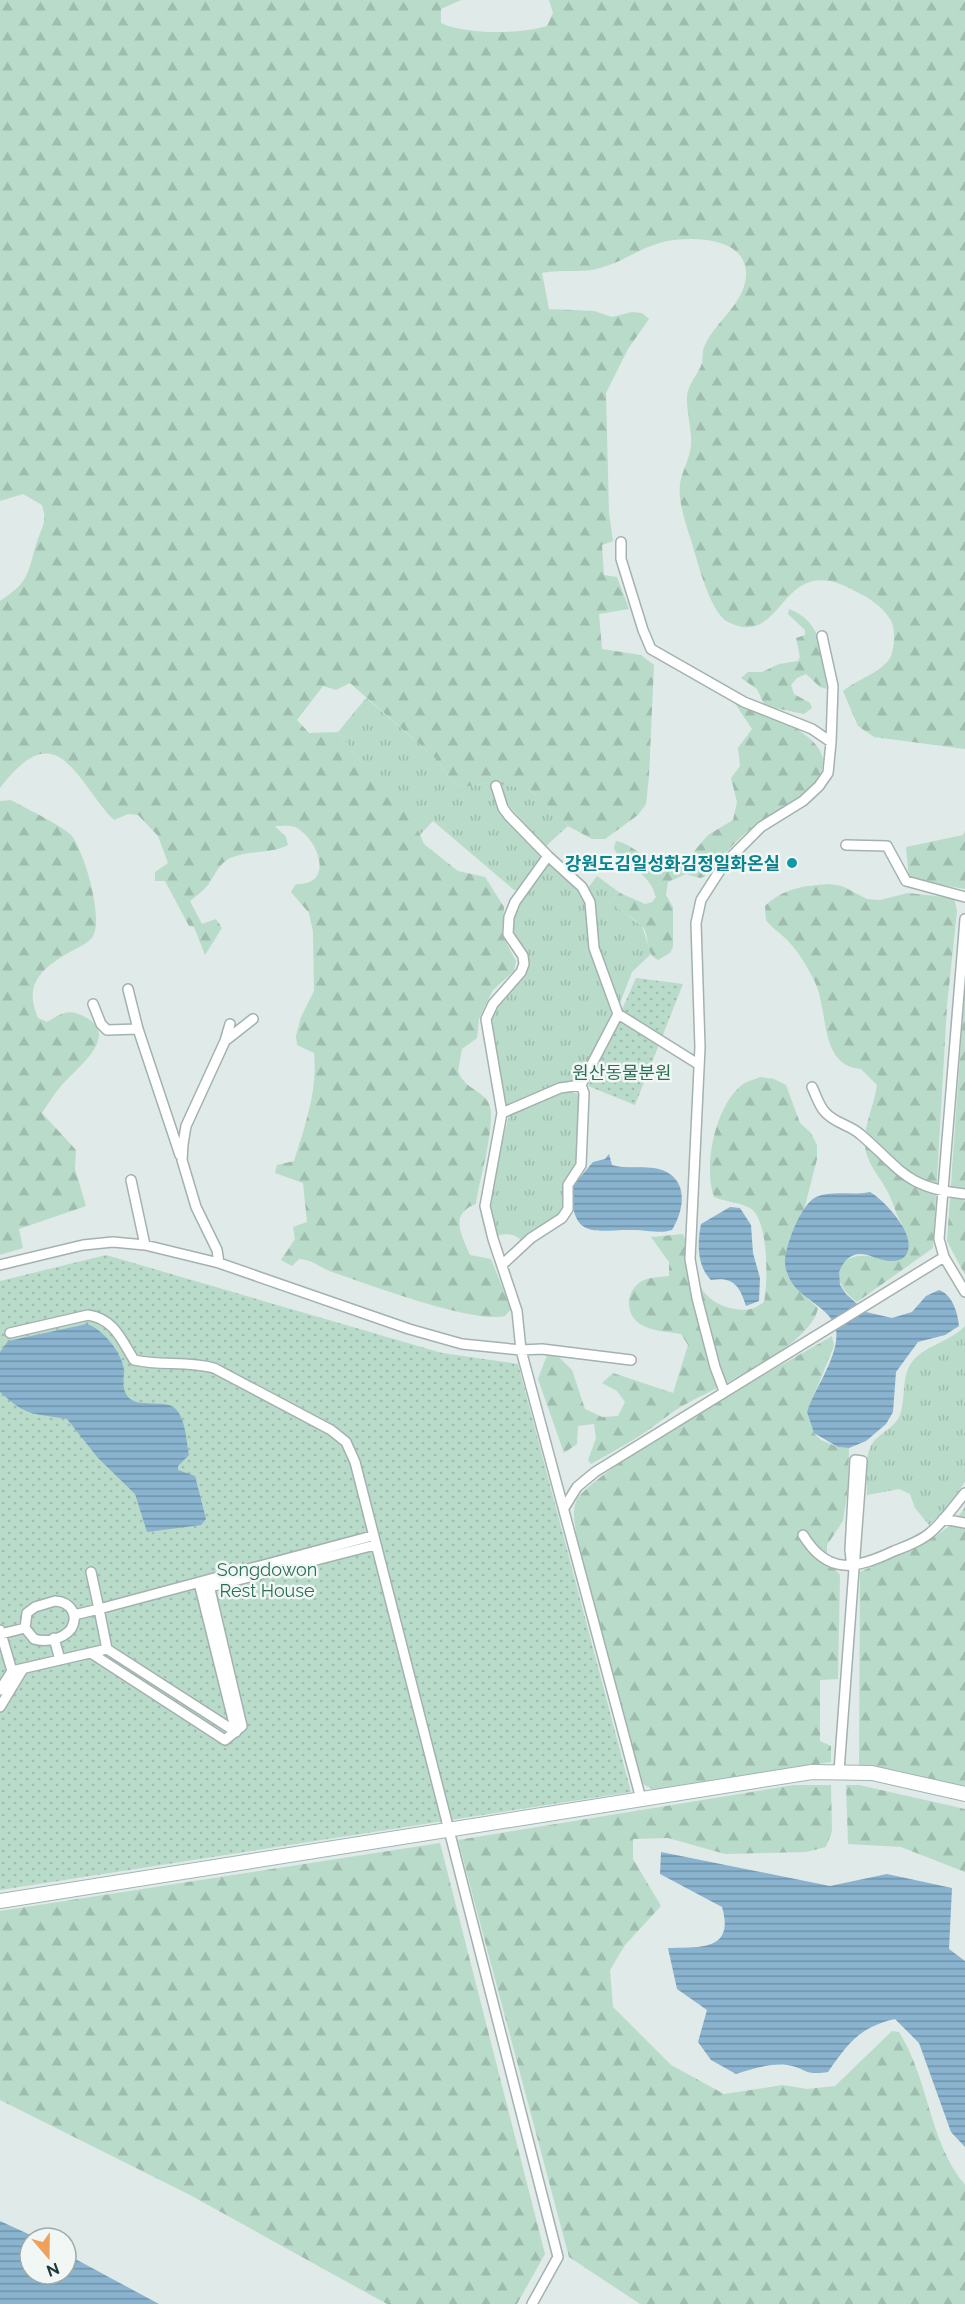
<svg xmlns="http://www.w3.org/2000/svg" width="965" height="2304" font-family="Raleway,'Noto Sans KR',sans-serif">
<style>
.grass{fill:url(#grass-tufts)}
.forest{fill:url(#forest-firs)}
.park{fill:url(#park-dots)}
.water{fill:url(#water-rules)}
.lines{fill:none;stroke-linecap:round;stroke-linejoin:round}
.minor-casing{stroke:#a3b2b0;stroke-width:12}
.secondary-casing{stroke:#9fb6b3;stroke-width:16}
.minor{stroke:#fff;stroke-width:9}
.secondary{stroke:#fff;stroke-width:14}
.culture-dot{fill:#0f9aa8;stroke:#f0f7f5;stroke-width:2}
.labels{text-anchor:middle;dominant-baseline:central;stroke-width:5;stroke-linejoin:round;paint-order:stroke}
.culture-label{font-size:18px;font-weight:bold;fill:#0d838f;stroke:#f0f7f5;text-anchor:end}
.park-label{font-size:18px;fill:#2d6f56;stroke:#f0f7f5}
</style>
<defs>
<pattern id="grass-tufts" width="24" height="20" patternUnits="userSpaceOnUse" patternTransform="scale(1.5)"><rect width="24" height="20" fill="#b9dbca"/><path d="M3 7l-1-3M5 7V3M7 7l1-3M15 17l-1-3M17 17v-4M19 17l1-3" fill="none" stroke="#9fbdae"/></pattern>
<pattern id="forest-firs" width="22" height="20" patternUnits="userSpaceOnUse" patternTransform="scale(1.5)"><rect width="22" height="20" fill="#b9dbca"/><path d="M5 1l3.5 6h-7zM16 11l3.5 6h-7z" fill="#9fbdae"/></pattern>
<pattern id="park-dots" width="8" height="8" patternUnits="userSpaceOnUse" patternTransform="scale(1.5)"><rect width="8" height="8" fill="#b9dbca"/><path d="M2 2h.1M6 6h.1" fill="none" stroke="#9fbdae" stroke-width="1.8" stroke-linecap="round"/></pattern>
<pattern id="water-rules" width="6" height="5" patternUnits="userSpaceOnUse" patternTransform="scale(1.5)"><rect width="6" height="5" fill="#89b3ce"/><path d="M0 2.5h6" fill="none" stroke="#7093a8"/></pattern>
</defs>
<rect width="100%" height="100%" fill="#e0eae8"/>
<path class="grass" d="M 366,698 L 436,759 L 452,782 L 465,787 L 491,782 L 501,814 L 542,854 L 543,858 L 518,890 L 514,890 L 433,821 L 420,835 L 406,805 L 358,759 L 338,732 Z
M 499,783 L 530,790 L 568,826 L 545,847 L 504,800 Z
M 550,864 L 582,891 L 611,1008 L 612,1012 L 581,1080 L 561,1084 L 506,1106 L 489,1029 L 491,1015 L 525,971 C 510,930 503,923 532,885 C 537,878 542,868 550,864 Z
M 597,876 L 620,893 L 610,902 L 642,926 L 651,954 L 632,972 L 620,1003 C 611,986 604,968 599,950 C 594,929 599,907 588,888 Z
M 565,1091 L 577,1093 L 581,1100 C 579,1139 580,1177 562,1213 L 523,1243 C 516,1233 508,1233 496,1236 L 488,1204 L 489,1196 L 509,1115 Z
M 965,1326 L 965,1482 L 944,1511 L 929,1525 L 915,1508 L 910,1494 L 899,1489 L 867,1495 C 867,1478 863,1455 874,1441 C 882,1432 896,1426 900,1415 C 906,1399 901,1376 912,1362 C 925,1345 950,1342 965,1326 Z"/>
<path class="forest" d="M 0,0 L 461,0 L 441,9 L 441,23 C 465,35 521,34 547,26 L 553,13 L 549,0 L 965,0 L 965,749 L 874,737 L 858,726 L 843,691 C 856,680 882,672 890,658 C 895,648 896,628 890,619 C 881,605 869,598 855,591 C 778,548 786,651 728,622 C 709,612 697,558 690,537 C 685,522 678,500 680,484 C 682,471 690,458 691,445 C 692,430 687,415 687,400 C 686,385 698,376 702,363 C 703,357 702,350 705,345 C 716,321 744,304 746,276 C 748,236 690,236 663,242 C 639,248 620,264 596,269 C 580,273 561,269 542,273 L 549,309 L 594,311 L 612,317 L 632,312 L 642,313 L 649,319 L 628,349 L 606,393 L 609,513 L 613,541 L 602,545 L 604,575 L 617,577 L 629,609 L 599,614 L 602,649 L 641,655 L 654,665 L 649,776 L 646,804 L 638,815 L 605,839 L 592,839 L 568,826 L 530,790 L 491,782 L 465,787 L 452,782 L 436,759 L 350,683 L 336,690 L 323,686 L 297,720 L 309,733 L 338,732 L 358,759 L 408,806 L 424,844 L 458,871 L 485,877 L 504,907 L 502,935 L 516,961 L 514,971 L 493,990 L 479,1019 L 477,1038 L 462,1049 L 458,1071 C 465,1090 482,1089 489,1104 C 497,1121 479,1181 476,1204 C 449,1214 461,1234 470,1255 L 491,1259 L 511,1309 L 505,1316 C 473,1324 368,1284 332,1272 C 320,1268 312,1259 299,1259 L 292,1266 L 281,1260 L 295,1239 L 293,1227 L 307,1222 L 303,1183 L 275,1173 L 277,1165 L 294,1161 C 305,1126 318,1090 314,1053 L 297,1045 L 296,1036 L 301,1017 L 314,991 L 313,932 L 309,913 L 291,892 L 296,884 C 336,885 318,838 295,827 C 290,825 281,826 275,826 L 286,837 L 288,845 C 272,854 250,850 233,857 C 220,861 215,875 208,885 C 203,891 196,896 190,901 L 202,924 L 216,919 L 222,928 L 205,955 L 194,927 L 189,926 L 165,881 L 155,881 L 155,872 L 168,863 L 158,836 L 138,815 L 128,814 L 114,820 C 76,782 58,711 0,788 L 0,601 C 29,582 27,575 36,545 C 41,527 48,524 42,505 L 23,494 L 0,501 Z
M 789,609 C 823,621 825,659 827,689 L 820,687 L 806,674 L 797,678 L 791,685 L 794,694 L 810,703 L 812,708 L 804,714 L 765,706 L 757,689 L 741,678 L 748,672 L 762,672 L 779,664 L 798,661 L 800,657 L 796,638 L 805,635 L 805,630 L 788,614 Z
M 734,702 C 749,703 789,723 801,732 C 863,773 778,808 749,830 C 732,844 719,861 704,877 L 700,878 L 686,874 L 668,882 L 666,895 L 673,907 L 673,947 L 670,953 L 658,960 C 644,953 651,937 642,926 C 633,916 619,912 610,902 L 620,893 L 645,904 L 652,902 L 656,897 C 649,869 620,865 614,848 L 616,841 C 642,847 644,867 679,869 L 708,835 L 733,820 L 737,802 L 731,778 L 740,766 L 738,748 L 752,729 Z
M 11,800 C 25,808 61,825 71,835 C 84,850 106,924 91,939 C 85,945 75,949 68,953 C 39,970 24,986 38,1018 L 47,1022 C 62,1013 68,1008 85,1017 C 122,1036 75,1069 61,1086 C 54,1094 48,1104 42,1113 L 76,1150 L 75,1169 L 86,1206 L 19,1229 L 23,1248 L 0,1255 L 0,801 Z
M 965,831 L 965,889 L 909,879 L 906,847 L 963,835 Z
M 829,884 L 842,886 L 867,899 L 880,900 L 908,893 L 954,898 L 957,911 L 947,1006 L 933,1248 L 857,1302 C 819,1275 844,1243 887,1261 L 902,1224 C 896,1215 895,1208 891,1199 C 882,1176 862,1163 865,1135 C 867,1118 875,1102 877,1085 L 861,1069 C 819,1066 829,1012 815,982 C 808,968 798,950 786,939 C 779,932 772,928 766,920 L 765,906 C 784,888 803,886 829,884 Z
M 965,986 L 965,1275 L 947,1241 Z
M 760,1077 L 774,1079 L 786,1085 L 800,1123 L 811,1133 L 817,1145 L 817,1159 L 805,1206 L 789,1240 L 794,1286 L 818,1308 C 811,1346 717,1387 684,1405 C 671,1412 659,1423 647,1431 C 629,1443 610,1453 591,1464 L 588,1460 L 596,1438 L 594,1424 L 578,1426 L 577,1444 L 564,1453 L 538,1379 L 547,1355 L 558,1356 L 572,1370 L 585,1409 L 602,1417 L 618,1416 L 625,1402 L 617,1391 L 602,1383 L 613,1373 L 673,1393 L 688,1345 L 681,1334 C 668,1332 651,1331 640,1324 C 625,1314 625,1291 642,1281 C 649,1277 661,1277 669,1276 L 669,1262 L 651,1237 L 683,1234 C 697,1265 690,1297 730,1308 C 745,1311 752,1311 764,1302 C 768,1283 769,1219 750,1208 C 739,1202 726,1202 714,1197 C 703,1166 715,1106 742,1085 C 747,1081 754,1080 760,1077 Z
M 832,1336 L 834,1346 L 807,1412 L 814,1433 L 821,1440 L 838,1447 L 849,1448 L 848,1487 L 843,1521 L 827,1545 L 827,1560 L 840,1575 L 838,1679 L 820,1680 L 820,1741 L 831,1746 L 831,1762 L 654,1790 L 641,1783 L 576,1533 C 575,1523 572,1512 576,1502 C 588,1471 792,1360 832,1336 Z
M 965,1507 L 965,1786 L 859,1765 L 860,1572 C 894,1556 945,1541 965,1507 Z
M 794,1785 L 831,1785 L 832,1831 L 826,1847 L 806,1852 L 725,1854 L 668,1838 L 633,1839 L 633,1859 L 661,1906 L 625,1945 L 610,1970 L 613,2007 L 671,2065 L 724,2094 L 783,2085 L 807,2089 L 835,2086 L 892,2031 L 899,2032 C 929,2079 928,2140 965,2185 L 965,2304 L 640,2304 L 569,2257 L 458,1840 Z
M 846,1785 L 859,1785 L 965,1809 L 965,1872 L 901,1847 L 848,1844 Z
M 440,1843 L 545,2254 L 517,2304 L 387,2304 L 190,2195 L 0,2100 L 0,1911 Z"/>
<path class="park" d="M 636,978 L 683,984 L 635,1105 L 588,1086 Z
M 106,1255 L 442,1353 L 518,1364 L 631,1792 L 0,1890 L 0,1281 Z"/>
<path class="water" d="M 609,1154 L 612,1165 C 626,1169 639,1166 654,1168 C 689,1174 686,1207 672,1230 C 659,1234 648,1230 634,1230 C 594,1229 573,1242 571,1188 L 593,1162 L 605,1159 Z
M 870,1192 C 882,1199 898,1217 904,1229 C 912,1244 911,1262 890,1261 C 878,1261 866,1251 854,1255 C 846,1258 842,1265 839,1272 L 840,1285 L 846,1294 L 866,1312 L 892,1318 L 912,1312 L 926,1296 L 939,1290 C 952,1294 958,1313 959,1326 L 945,1335 L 918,1342 L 896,1372 L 893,1412 L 886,1424 L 866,1441 L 849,1448 L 838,1447 L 814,1433 L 807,1412 C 814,1389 840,1355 836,1330 C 833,1311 807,1301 795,1287 C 790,1281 785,1271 785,1262 C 785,1246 801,1204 816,1197 C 833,1190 852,1196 870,1192 Z
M 730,1207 L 740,1208 L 751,1225 L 753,1253 L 760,1278 L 759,1301 L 746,1306 C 740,1286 733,1276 711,1280 C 697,1266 697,1243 701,1224 Z
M 87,1324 C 103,1329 122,1353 124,1370 C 124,1380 121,1388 128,1397 C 133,1402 139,1403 145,1403 C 153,1404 162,1403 169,1405 C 186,1410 186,1441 189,1455 L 178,1466 L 178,1470 L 195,1476 L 206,1519 L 201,1525 L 147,1532 L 135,1494 L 98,1458 L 67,1419 C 33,1413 27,1417 0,1392 L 0,1352 L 8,1341 Z
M 661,1852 L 830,1886 L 887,1874 L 952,1888 L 949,1949 L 965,1961 L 965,2147 L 951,2132 L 919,2043 L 895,2019 C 860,2027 848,2043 828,2072 C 803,2076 807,2068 787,2065 C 770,2063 753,2069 736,2074 L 711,2060 L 698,2042 L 707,2010 L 677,1989 L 668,1948 C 700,1947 735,1951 722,1907 L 660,1874 Z
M 0,2221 L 37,2238 L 30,2238 L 30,2274 L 66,2274 L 66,2254 L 159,2304 L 0,2304 Z"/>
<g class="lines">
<defs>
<path id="minor" d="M 621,542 L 621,559 L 643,630 L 651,649 L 744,702 L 812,729 L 831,742 L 828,773 L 819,786 L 803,801 L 761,827 L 724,864 L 701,900 L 696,923 L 700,1047 L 690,1259 L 697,1298 L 715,1367 L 724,1391
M 822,636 L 833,686 L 831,742
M 496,786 L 503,808 L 509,816 L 548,856
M 846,845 L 887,846 L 906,881 L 965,897
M 965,919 L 939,1239 L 944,1257 L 965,1292
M 128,989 L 138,1029 L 180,1155
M 93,1004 L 101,1024 L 107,1030 L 138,1029
M 225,1041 L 230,1024
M 812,1087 C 816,1095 819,1106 825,1112 C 834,1123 850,1125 860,1134 C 901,1169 905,1188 965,1194
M 502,1113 L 560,1088 L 581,1085 L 618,1014
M 131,1180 L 145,1245
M 219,1263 L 217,1250 L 196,1207 L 182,1160 L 183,1144 L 186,1126 L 225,1041 L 253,1019
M 503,1264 L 531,1238 L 562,1218 L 568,1209 L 568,1185 L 581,1165 L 584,1093 L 581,1085
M 0,1265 L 83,1245 L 113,1242 L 145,1245 L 219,1263 L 409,1329 L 462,1344 L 521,1350 L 542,1349 L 631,1360
M 10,1333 L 88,1315 C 114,1319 121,1339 134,1360 C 160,1366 187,1361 214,1368 L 331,1430 L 346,1442 L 355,1462 L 558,2257 L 532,2304
M 564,1508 L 577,1487 L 595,1472 L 944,1257
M 943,1519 L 965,1523
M 803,1535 C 828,1576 856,1569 894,1551 C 907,1546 921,1541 931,1532 C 944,1521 954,1506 965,1493
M 206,1588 L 375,1545
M 55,1601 C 71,1602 79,1615 71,1629 C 63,1639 46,1643 34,1639 L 25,1628 L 27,1613 L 35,1607 Z
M 74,1615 L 99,1609 L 91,1572
M 0,1630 L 12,1671 L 107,1649 L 99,1609 L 372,1536
M 1,1634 L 25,1628
M 54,1638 L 60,1660
M 107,1649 L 236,1732 L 199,1583
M 91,1653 L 225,1740 L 242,1726 L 208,1581
M 0,1690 L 12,1671
M 0,1707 L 23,1669
M 839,1771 L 862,1461 L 855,1460 L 850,1550 L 852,1567
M 641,1799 L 521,1350 L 517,1311 L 493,1239 L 485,1206 L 502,1113 L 486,1019 L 493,1004 L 521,972 L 524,964 L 523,956 L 508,934 L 509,917 L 515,902 L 548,856 L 582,887 L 590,902 L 594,948 L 618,1014 L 698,1064"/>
<path id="secondary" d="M 0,1901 L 812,1772 L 872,1773 L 965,1794"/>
</defs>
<use href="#minor" class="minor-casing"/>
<use href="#secondary" class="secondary-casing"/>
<use href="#minor" class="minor"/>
<use href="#secondary" class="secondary"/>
</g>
<circle class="culture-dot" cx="792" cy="863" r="6"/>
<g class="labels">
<g class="culture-label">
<text x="780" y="863">강원도김일성화김정일화온실</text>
</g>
<g class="park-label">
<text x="622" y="1072">원산동물분원</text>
<text x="267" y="1569">Songdowon<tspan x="267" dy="21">Rest House</tspan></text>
</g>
</g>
<g transform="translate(48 2256) rotate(160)"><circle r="28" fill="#f0f7f5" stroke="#9dabaa" stroke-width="1.5"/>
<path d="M0-4.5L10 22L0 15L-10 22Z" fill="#eda15b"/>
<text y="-9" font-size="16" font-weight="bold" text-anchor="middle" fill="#213a39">N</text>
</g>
</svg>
